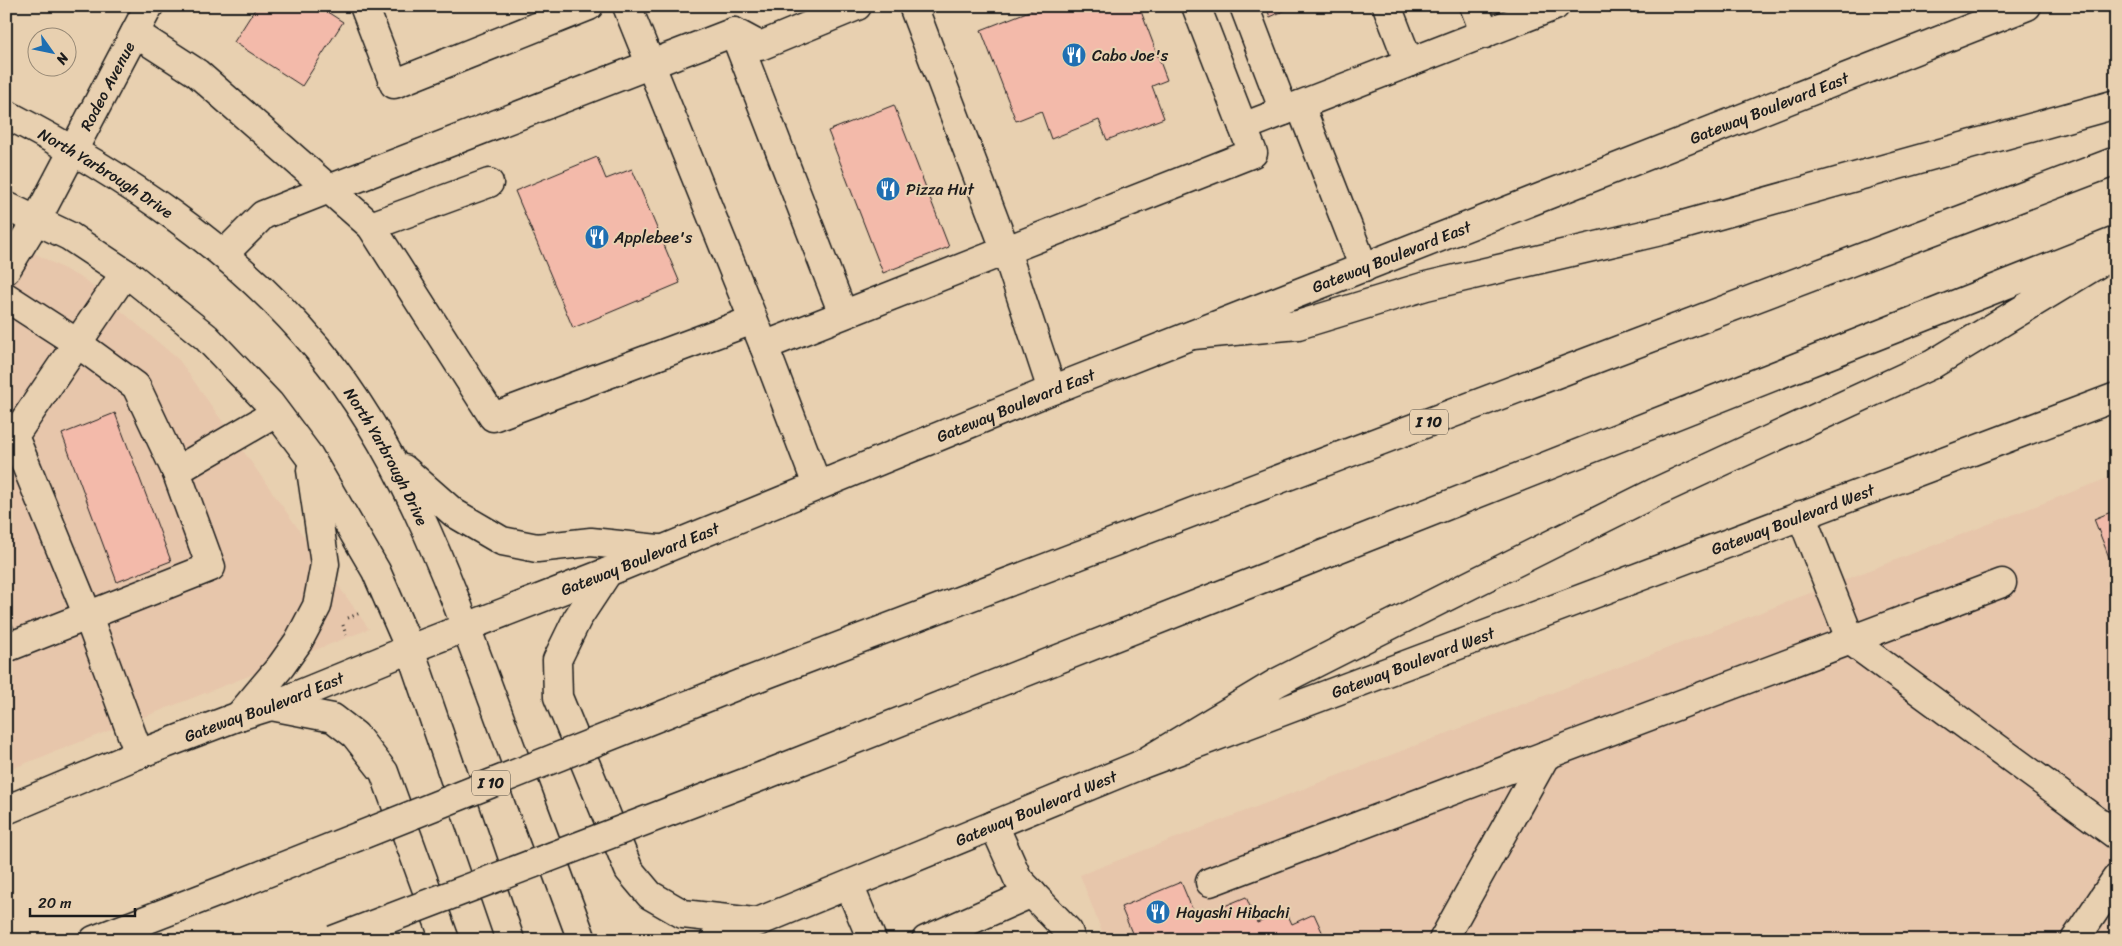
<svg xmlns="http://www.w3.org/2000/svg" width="2122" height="946" font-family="Sriracha,sans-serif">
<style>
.built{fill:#e7c6ab}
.building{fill:#f3baaa;stroke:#1c1c1c}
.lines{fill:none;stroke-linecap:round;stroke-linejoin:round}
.minor-casing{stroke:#1c1c1c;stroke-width:31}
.major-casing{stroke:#1c1c1c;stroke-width:31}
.highway-casing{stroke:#1c1c1c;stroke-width:31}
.path{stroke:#1c1c1c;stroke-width:3;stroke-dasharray:1 4;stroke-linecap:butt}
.minor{stroke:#e8d0b0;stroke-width:28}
.major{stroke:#e8d0b0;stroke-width:28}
.highway{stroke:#e8d0b0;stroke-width:28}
.highway-bridge-casing{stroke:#1c1c1c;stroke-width:31;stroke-linecap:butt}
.highway-bridge{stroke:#e8d0b0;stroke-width:28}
.labels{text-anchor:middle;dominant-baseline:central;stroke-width:4;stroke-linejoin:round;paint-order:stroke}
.shield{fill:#e8d0b0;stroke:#595248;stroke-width:1}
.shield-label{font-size:15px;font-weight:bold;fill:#1c1c1c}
.poi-label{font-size:16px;fill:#1c1c1c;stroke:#e8d0b0;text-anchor:start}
.street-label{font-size:16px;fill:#1c1c1c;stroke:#e8d0b0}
</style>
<rect width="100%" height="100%" fill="#e8d0b0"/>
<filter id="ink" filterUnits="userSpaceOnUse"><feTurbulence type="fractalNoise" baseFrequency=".02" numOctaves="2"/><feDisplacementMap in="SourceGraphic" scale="10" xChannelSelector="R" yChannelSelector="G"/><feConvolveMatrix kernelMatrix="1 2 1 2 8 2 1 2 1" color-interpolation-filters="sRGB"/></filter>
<g filter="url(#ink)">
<path class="built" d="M 6,238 L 85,280 L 179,360 L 369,629 L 6,771 Z
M 2116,475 L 2116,940 L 1105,940 L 1080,875 Z"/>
<path class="building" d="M 257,6 L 318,6 L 343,22 L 302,86 L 234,42 Z
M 1042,6 L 1139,6 L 1167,80 L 1152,86 L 1164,118 L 1107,140 L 1099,120 L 1051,139 L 1041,111 L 1016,121 L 981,30 Z
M 1266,6 L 1295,6 L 1270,17 Z
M 894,105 L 949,247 L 883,273 L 828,131 Z
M 597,157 L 606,179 L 632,169 L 680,283 L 573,328 L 515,191 Z
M 115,413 L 171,561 L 117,582 L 62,434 Z
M 2116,510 L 2116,575 L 2094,519 Z
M 6,608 L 17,636 L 6,640 Z
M 1181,882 L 1196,918 L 1246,897 L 1257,923 L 1286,911 L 1292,924 L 1314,914 L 1324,936 L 1316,940 L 1135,940 L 1121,907 Z"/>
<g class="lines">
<defs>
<g id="minor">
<path d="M 364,6 L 394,84 L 589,6"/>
<path d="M 627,6 L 764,346 L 817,485"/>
<path d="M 913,6 L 1006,251 L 1052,390"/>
<path d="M 1244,6 L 1284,111"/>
<path d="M 1387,6 L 1409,63"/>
<path d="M 1474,6 L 1485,34"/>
<path d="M 734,32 L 843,314"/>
<path d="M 135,33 L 197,73 L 371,226 L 493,417 L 753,320"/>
<path d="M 1300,105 L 1364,268"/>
<path d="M 1243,127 L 1555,6"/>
<path d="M 371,226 L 489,183"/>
<path d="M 224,254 L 263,215 L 329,189 L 734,32 L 760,46 L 857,6"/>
<path id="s1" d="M 6,270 L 37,219 L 149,6"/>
<path d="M 125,273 L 14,436 L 88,616 L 139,754"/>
<path d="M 6,297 L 77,343 L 136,386 L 176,471 L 211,567 L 6,648"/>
<path d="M 764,346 L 1253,153 L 1196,6"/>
<path d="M 176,471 L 276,413"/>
<path d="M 1801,515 L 1851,641 L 2116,835"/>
<path d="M 994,825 L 1018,879 L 1068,931 L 1071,940"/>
<path d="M 1210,882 L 2002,583"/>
<path d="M 849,885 L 872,940"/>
<path d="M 926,940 L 1032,893"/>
<path d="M 1443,940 L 1546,755"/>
<path d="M 2075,940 L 2116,879"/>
</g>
<g id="major">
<path id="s2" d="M 6,114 C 122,174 234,248 318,349 C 400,449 445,569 489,689 C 520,773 551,856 582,940"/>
<path d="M 6,206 L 69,236 L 134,279 L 206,337 L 270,404 L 309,456 L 376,571 L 410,649 L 510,940"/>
<path d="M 404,469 L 454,513 L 502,541 L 537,548 L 591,542 L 658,549"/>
<path d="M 608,572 L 577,619 L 557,660 L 558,697 L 629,870 L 650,895 L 683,914 L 754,922"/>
<path d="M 271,706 L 333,718 L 355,735 L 384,772 L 445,940"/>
<path d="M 239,716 L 281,666 L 298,642 L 317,606 L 325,564 L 311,470"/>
<path id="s3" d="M 6,810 L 139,754 L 239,716 L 271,706 L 410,649 L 608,572 L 1052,390 L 2027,6"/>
<path id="s4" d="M 714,940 L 1140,765 L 2116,397"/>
</g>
<path id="highway" d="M 1193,335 L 1298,325 L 1426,286 L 1665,230 L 2116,104
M 743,683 L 2116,161
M 1140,765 L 1278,682 L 1444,598 L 1654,493 L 1933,364 L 2109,257
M 765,775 L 2116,241
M 94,940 L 239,884"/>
</defs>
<use href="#minor" class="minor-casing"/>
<use href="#major" class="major-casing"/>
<use href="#highway" class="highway-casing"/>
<path class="path" d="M 348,618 L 360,613
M 343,625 L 346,635"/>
<use href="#minor" class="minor"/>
<use href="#major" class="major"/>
<use href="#highway" class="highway"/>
<defs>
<path id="highway-bridge" d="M 239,884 L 743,683
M 333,940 L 765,775"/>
</defs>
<use href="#highway-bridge" class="highway-bridge-casing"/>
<use href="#highway-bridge" class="highway-bridge"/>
</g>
</g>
<defs>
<symbol id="restaurant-disc" viewBox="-11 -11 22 22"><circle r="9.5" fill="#1f6fb2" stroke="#e8d0b0"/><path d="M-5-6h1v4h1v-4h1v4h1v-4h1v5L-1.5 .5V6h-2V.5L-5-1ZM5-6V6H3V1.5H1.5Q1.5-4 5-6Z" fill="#fff"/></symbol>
</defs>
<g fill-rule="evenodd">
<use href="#restaurant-disc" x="1060" y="41" width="28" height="28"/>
<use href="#restaurant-disc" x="874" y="175" width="28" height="28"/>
<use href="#restaurant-disc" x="583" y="223" width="28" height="28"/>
<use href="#restaurant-disc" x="1144" y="898" width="28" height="28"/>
</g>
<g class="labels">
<g class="shield">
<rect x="1410" y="409.5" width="38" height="25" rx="4"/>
<rect x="472" y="770.5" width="38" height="25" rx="4"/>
</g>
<g class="shield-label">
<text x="1429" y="422">I 10</text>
<text x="491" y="783">I 10</text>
</g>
<g class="poi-label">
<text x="1092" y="55">Cabo Joe's</text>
<text x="906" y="189">Pizza Hut</text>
<text x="614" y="237">Applebee's</text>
<text x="1176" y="912">Hayashi Hibachi</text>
</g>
<g class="street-label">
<text stroke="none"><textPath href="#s1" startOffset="210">Rodeo Avenue</textPath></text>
<text stroke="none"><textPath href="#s3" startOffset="1898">Gateway Boulevard East</textPath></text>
<text stroke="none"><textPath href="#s2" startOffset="116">North Yarbrough Drive</textPath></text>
<text stroke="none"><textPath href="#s3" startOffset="1492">Gateway Boulevard East</textPath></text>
<text stroke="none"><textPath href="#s3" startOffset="1088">Gateway Boulevard East</textPath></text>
<text stroke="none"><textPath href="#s2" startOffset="521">North Yarbrough Drive</textPath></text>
<text stroke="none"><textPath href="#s4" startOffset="1158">Gateway Boulevard West</textPath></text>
<text stroke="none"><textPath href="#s3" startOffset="682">Gateway Boulevard East</textPath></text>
<text stroke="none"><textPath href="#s4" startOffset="752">Gateway Boulevard West</textPath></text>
<text stroke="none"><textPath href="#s3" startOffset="278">Gateway Boulevard East</textPath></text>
<text stroke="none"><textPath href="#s4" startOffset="348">Gateway Boulevard West</textPath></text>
</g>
</g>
<rect width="2122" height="946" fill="none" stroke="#e8d0b0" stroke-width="25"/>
<rect x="12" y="12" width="2097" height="921" fill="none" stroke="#1c1c1c" stroke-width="2" filter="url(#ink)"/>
<g transform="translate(52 52) rotate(123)"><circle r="24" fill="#e8d0b0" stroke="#968875"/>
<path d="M0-4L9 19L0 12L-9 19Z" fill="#1f6fb2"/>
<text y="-8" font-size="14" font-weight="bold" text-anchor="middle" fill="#1c1c1c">N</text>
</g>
<path d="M30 908v8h105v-8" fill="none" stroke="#1c1c1c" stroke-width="2.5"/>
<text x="38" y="908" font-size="15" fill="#1c1c1c" stroke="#e8d0b0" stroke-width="4" paint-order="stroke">20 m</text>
</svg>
